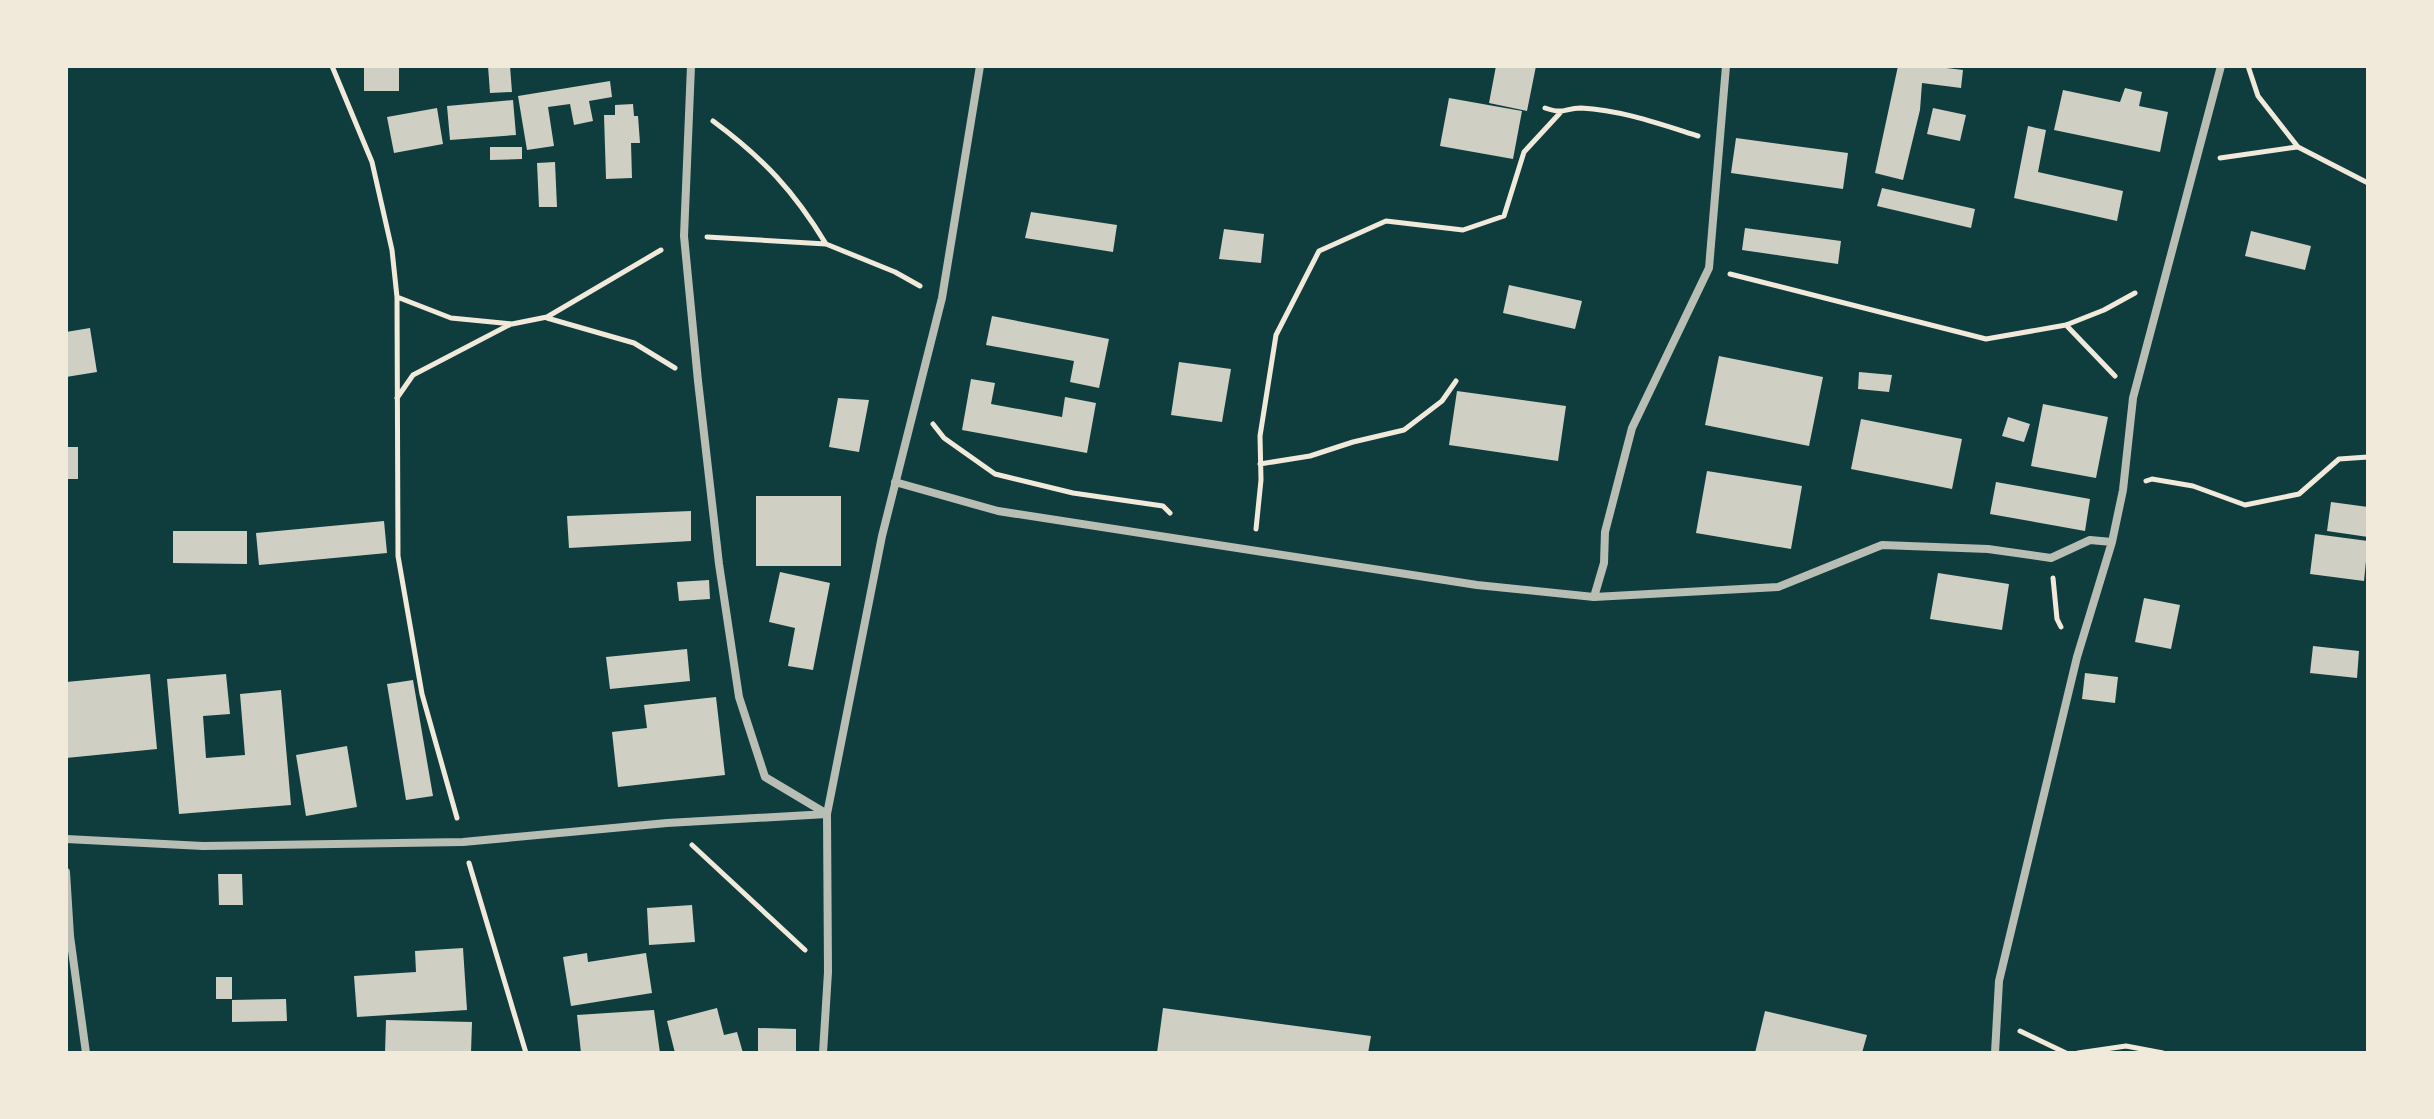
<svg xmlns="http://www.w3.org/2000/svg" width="2434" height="1119" font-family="'Roboto Condensed',sans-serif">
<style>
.building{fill:#cfcfc3}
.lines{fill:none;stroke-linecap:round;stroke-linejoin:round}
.path{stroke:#f1e9da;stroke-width:5}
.minor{stroke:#b8beb3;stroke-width:8}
</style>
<rect width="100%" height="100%" fill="#0f3d3e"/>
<path class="building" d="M 364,66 L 399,66 L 399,91 L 364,91 Z
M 488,66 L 510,66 L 512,92 L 490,93 Z
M 1496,66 L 1536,66 L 1527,111 L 1489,103 Z
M 1898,66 L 1930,66 L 1963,70 L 1961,88 L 1922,83 L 1920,110 L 1903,180 L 1875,173 Z
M 610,81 L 612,97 L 589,101 L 593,121 L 574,125 L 570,104 L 548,107 L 554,146 L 527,150 L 518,96 Z
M 2125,88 L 2142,92 L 2139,106 L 2168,112 L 2160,152 L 2054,130 L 2063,90 L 2120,102 Z
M 1449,98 L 1522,111 L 1513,159 L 1440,146 Z
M 513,100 L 516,135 L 450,140 L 447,106 Z
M 633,104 L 634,116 L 638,116 L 640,143 L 631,143 L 632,178 L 606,179 L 604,115 L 615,115 L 615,105 Z
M 437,108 L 443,144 L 394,153 L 387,117 Z
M 1933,108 L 1966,115 L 1960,141 L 1927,134 Z
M 2028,126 L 2046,130 L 2038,172 L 2123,191 L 2117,221 L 2014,198 Z
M 1736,138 L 1848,153 L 1843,189 L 1731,173 Z
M 490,147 L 522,147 L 522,159 L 490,160 Z
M 555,162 L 557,207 L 539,207 L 537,163 Z
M 1882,188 L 1975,209 L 1971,228 L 1877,206 Z
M 1031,212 L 1117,225 L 1113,252 L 1025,238 Z
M 1745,228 L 1841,241 L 1838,264 L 1742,250 Z
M 1224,229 L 1264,234 L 1261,263 L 1219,259 Z
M 2251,231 L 2311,246 L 2305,270 L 2245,256 Z
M 1509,285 L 1582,301 L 1575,329 L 1503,313 Z
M 992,316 L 1109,339 L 1099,388 L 1070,382 L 1074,361 L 986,345 Z
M 90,328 L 97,372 L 66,377 L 66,332 Z
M 1719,356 L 1823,377 L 1809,446 L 1705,425 Z
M 1179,362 L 1231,369 L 1222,422 L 1171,415 Z
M 1859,372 L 1892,375 L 1889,392 L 1858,389 Z
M 971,379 L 995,383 L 991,404 L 1062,417 L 1065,397 L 1096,403 L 1087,453 L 962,430 Z
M 1457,391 L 1566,406 L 1558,461 L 1449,445 Z
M 838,398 L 869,400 L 859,452 L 829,447 Z
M 2043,404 L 2108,417 L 2096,478 L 2031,466 Z
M 2008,417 L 2030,424 L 2024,442 L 2002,436 Z
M 1861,419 L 1962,439 L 1952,489 L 1851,469 Z
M 66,447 L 78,447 L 78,479 L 66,479 Z
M 1707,471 L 1802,486 L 1791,549 L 1696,533 Z
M 1996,482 L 2090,499 L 2085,531 L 1990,514 Z
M 756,496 L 841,496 L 841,566 L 756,566 Z
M 2331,502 L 2368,507 L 2368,537 L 2327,531 Z
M 691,511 L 691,541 L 569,548 L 567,516 Z
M 384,521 L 387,553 L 259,565 L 256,533 Z
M 173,531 L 247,531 L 247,564 L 173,563 Z
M 2315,534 L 2368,541 L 2364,581 L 2310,574 Z
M 780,572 L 830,583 L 813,670 L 788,666 L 795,628 L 769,622 Z
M 1938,573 L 2009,584 L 2002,630 L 1930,619 Z
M 709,580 L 710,599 L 679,601 L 677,582 Z
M 2144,598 L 2180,605 L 2171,649 L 2135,642 Z
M 2313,646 L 2359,651 L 2357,678 L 2310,673 Z
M 687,649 L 690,681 L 610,689 L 606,657 Z
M 2085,673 L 2118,677 L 2115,703 L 2082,699 Z
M 150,674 L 157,749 L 66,758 L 66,682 Z
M 226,674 L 230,714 L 203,716 L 206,758 L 245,755 L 240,694 L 281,690 L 291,805 L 179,814 L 167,679 Z
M 413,680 L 433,796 L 406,800 L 387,684 Z
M 716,697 L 725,775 L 618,787 L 612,732 L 647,728 L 644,705 Z
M 347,746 L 357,807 L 306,816 L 296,755 Z
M 218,874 L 242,874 L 243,905 L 219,905 Z
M 692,905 L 695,942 L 649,945 L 647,908 Z
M 463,948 L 467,1010 L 357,1017 L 354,976 L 416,972 L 415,951 Z
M 587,953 L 588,962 L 646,953 L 652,993 L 571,1006 L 563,957 Z
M 216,977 L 232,977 L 232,999 L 216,999 Z
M 286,999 L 287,1021 L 232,1022 L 232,1000 Z
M 717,1008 L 724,1035 L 737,1032 L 743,1053 L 675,1053 L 667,1021 Z
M 1163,1008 L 1371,1036 L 1368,1053 L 1157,1053 Z
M 654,1010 L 660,1053 L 581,1053 L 577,1015 Z
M 1765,1011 L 1867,1035 L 1862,1053 L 1755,1053 Z
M 386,1020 L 472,1022 L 471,1053 L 385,1053 Z
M 758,1028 L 796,1029 L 796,1053 L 758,1053 Z"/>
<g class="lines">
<path class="path" d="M 332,66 L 372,162 L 392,250 L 397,297 L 451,318 L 512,324 L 547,317 L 661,250
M 2248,66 L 2258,96 L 2298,147 L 2368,183
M 1545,108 C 1565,115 1564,108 1581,108 C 1621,110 1660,124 1698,136
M 713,121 C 763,158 794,191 826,244
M 2220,158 L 2297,147
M 707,237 L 826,244 L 895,272 L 920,286
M 1730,274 L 1986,339 L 2066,325 L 2104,310 L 2135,293
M 397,297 L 398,556 L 422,694 L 457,818
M 547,318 L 634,343 L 675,368
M 2066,325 L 2115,376
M 397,398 L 413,375 L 511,324
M 933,424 L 944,438 L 995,474 L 1073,493 L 1163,506 L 1170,513
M 1260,464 L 1310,456 L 1353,442 L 1404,430 L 1442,401 L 1456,381
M 2146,481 L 2152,479 L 2193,486 L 2245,505 L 2299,494 L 2339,459 L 2368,457
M 1256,529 L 1261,480 L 1260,436 L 1276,335 L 1319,251 L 1386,221 L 1463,230 L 1504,216 L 1524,152 L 1560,113
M 2053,578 L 2057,619 L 2061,627
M 692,845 L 805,950
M 469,863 L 526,1053
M 2020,1031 L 2066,1053
M 2078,1053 L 2126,1046 L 2163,1053"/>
<path class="minor" d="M 691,66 L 684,236 L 698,381 L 719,564 L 739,697 L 765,777 L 827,814 L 828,972 L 823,1053
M 895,482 L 998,511 L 1477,585 L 1594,597 L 1778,587 L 1882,545 L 1988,549 L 2051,558 L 2090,540 L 2112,542
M 1594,597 L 1604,563 L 1605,532 L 1632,428 L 1709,268 L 1726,66
M 66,839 L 203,846 L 463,842 L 667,823 L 827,814 L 882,536 L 942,298 L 980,66
M 66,872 L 70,936 L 86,1053
M 1995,1053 L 1999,981 L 2077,657 L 2112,542 L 2123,490 L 2133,398 L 2221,66"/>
</g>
<rect width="2434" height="1119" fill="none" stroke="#f1e9da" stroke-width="136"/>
</svg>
